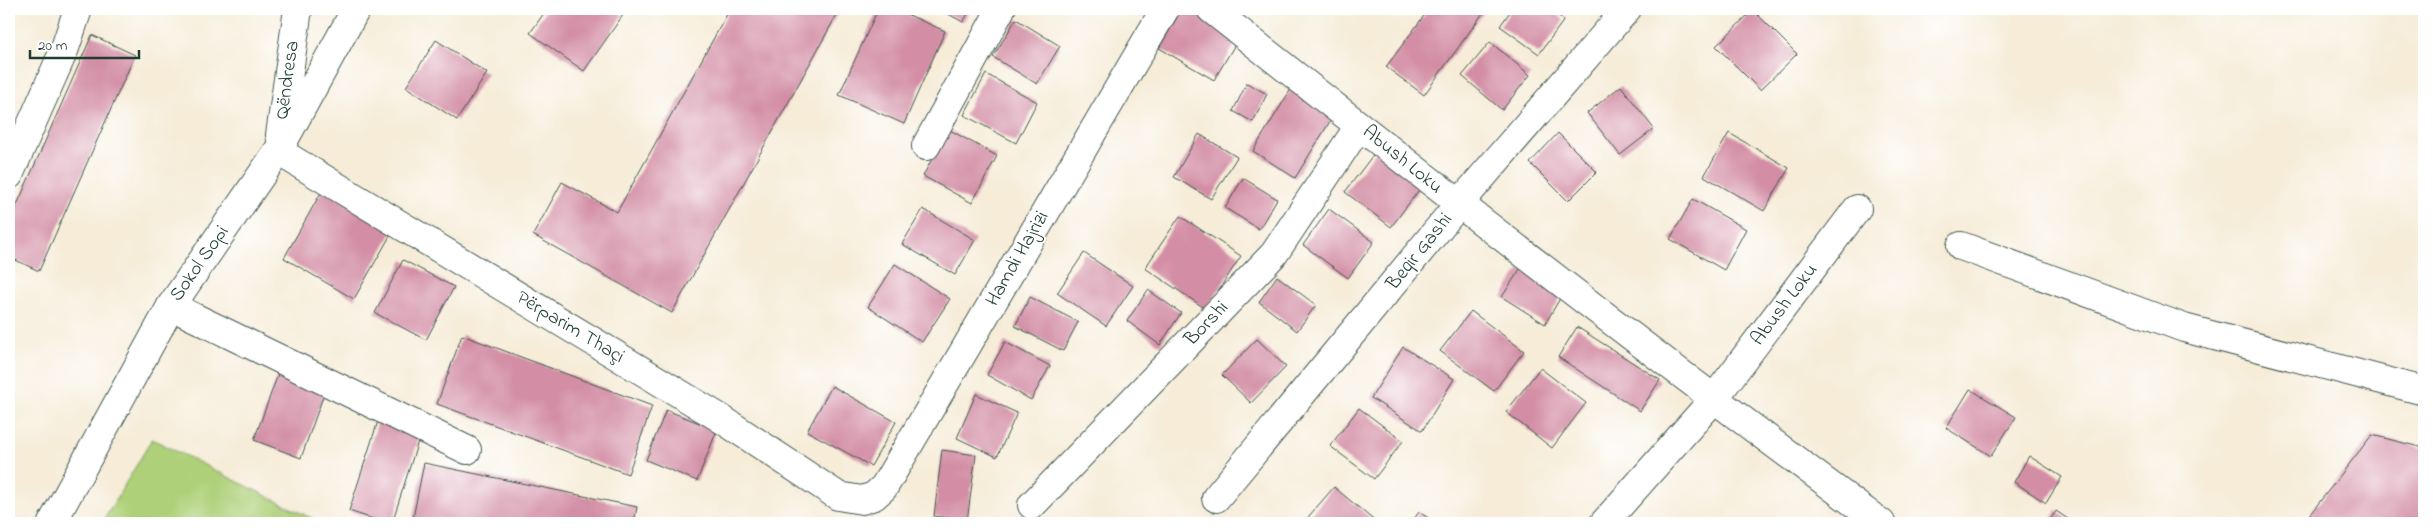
<svg xmlns="http://www.w3.org/2000/svg" width="2433" height="532" font-family="'Indie Flower',sans-serif">
<style>
.green{fill:#aed079;stroke:#668656}
.building{fill:#d38ea5}
.lines{fill:none;stroke-linecap:round;stroke-linejoin:round}
.minor-casing{stroke:#3f574d;stroke-width:30}
.tertiary-casing{stroke:#3f574d;stroke-width:30}
.minor{stroke:#fff;stroke-width:28}
.tertiary{stroke:#fff;stroke-width:28}
.labels{text-anchor:middle;dominant-baseline:central;stroke-width:4;stroke-linejoin:round;paint-order:stroke}
.street-label{font-size:20px;fill:#1f3d34;stroke:#fff}
</style>
<rect width="100%" height="100%" fill="#fff"/>
<filter id="ink" filterUnits="userSpaceOnUse"><feTurbulence type="fractalNoise" baseFrequency=".02" numOctaves="2"/><feDisplacementMap in="SourceGraphic" scale="10" xChannelSelector="R" yChannelSelector="G"/><feConvolveMatrix kernelMatrix="1 2 1 2 8 2 1 2 1" color-interpolation-filters="sRGB"/></filter>
<filter id="wash" filterUnits="userSpaceOnUse"><feTurbulence type="fractalNoise" baseFrequency=".0096" numOctaves="4" result="noise"/><feDisplacementMap in="SourceGraphic" scale="20" xChannelSelector="R" yChannelSelector="G"/><feGaussianBlur stdDeviation="1.12" result="paint"/><feColorMatrix in="noise" values="0 0 0 0 0 0 0 0 0 0 0 0 0 0 0 0 0 1.4 0 .05"/><feComposite in="paint" operator="in"/></filter>
<g filter="url(#wash)">
<rect width="100%" height="100%" fill="#f6ecd8"/>
<path class="green" d="M 152,439 L 307,516 L 324,523 L 102,523 Z"/>
<g id="blocks">
<path class="building" d="M 547,9 L 614,9 L 623,15 L 584,71 L 530,33 Z
M 730,9 L 840,9 L 672,313 L 533,235 L 562,182 L 617,212 Z
M 878,9 L 895,9 L 945,31 L 904,124 L 839,95 Z
M 939,9 L 971,9 L 963,22 Z
M 1182,9 L 1194,9 L 1240,36 L 1214,80 L 1159,48 Z
M 1429,9 L 1486,9 L 1424,95 L 1386,67 Z
M 1512,9 L 1549,9 L 1564,20 L 1539,54 L 1500,26 Z
M 1753,10 L 1797,54 L 1760,90 L 1716,46 Z
M 1016,19 L 1060,46 L 1037,84 L 993,57 Z
M 92,35 L 135,55 L 39,271 L 9,257 L 9,223 Z
M 436,40 L 487,73 L 457,120 L 406,87 Z
M 1490,42 L 1530,75 L 1502,110 L 1462,76 Z
M 986,74 L 1037,102 L 1016,143 L 964,115 Z
M 1247,83 L 1267,94 L 1253,122 L 1233,111 Z
M 1621,86 L 1654,129 L 1620,155 L 1587,113 Z
M 1291,89 L 1334,115 L 1295,178 L 1253,151 Z
M 948,129 L 997,156 L 972,203 L 923,176 Z
M 1558,133 L 1597,172 L 1568,201 L 1530,163 Z
M 1729,133 L 1789,168 L 1764,211 L 1704,176 Z
M 1199,134 L 1237,157 L 1211,199 L 1174,177 Z
M 1379,147 L 1425,182 L 1391,227 L 1345,192 Z
M 1243,178 L 1277,199 L 1259,229 L 1225,208 Z
M 323,189 L 394,229 L 354,299 L 284,258 Z
M 1693,199 L 1746,229 L 1724,270 L 1670,239 Z
M 923,209 L 975,240 L 955,275 L 902,244 Z
M 1329,209 L 1374,242 L 1348,278 L 1303,245 Z
M 1180,216 L 1241,256 L 1206,309 L 1145,268 Z
M 1084,253 L 1133,286 L 1106,326 L 1057,293 Z
M 403,260 L 454,287 L 426,340 L 375,313 Z
M 895,264 L 950,299 L 922,342 L 868,307 Z
M 1520,269 L 1562,295 L 1545,324 L 1502,297 Z
M 1277,276 L 1316,305 L 1297,331 L 1259,302 Z
M 1148,290 L 1181,313 L 1160,345 L 1127,321 Z
M 1030,297 L 1078,322 L 1063,351 L 1015,326 Z
M 1471,311 L 1524,351 L 1494,391 L 1440,351 Z
M 1577,327 L 1660,380 L 1640,411 L 1558,357 Z
M 462,335 L 652,406 L 628,474 L 437,404 Z
M 1257,339 L 1286,367 L 1251,403 L 1222,375 Z
M 1005,342 L 1050,366 L 1031,400 L 987,375 Z
M 1403,347 L 1454,379 L 1422,431 L 1371,398 Z
M 1540,368 L 1586,403 L 1552,448 L 1506,412 Z
M 278,374 L 325,391 L 301,458 L 254,440 Z
M 832,386 L 896,422 L 871,466 L 807,431 Z
M 1970,389 L 2016,417 L 1991,456 L 1946,428 Z
M 976,394 L 1017,413 L 997,457 L 957,438 Z
M 1359,408 L 1403,441 L 1374,479 L 1330,446 Z
M 666,410 L 717,430 L 697,481 L 646,460 Z
M 378,421 L 420,435 L 392,523 L 385,523 L 349,511 Z
M 2372,435 L 2424,448 L 2424,523 L 2405,521 L 2404,523 L 2303,523 Z
M 942,450 L 976,455 L 967,521 L 934,516 Z
M 2029,456 L 2062,477 L 2046,503 L 2014,482 Z
M 424,463 L 637,507 L 634,523 L 412,523 Z
M 1334,487 L 1377,523 L 1303,523 Z
M 2056,511 L 2074,523 L 2048,523 Z
M 1419,512 L 1436,523 L 1411,523 Z"/>
</g>
</g>
<g filter="url(#ink)">
<use href="#blocks" fill-opacity="0" stroke="#3f574d" stroke-width="1"/>
<g class="lines">
<defs>
<path id="minor" d="M 1211,9 C 1432,184 1654,356 1881,523
M 926,146 L 1001,9
M 278,151 L 720,418 L 838,496 L 862,500 L 874,496 L 884,487 L 1165,9
M 9,175 L 65,48 L 78,9
M 1961,246 L 2184,328 L 2424,391
M 171,306 L 467,450
M 1216,498 L 1458,205 L 1627,9
M 1032,505 L 1274,254 L 1359,126
M 1604,523 L 1713,400 L 1857,209"/>
<path id="tertiary" d="M 280,135 L 298,9
M 52,523 L 171,306 L 278,151 L 356,9"/>
</defs>
<use href="#minor" class="minor-casing"/>
<use href="#tertiary" class="tertiary-casing"/>
<use href="#minor" class="minor"/>
<use href="#tertiary" class="tertiary"/>
</g>
</g>
<g class="labels">
<g class="street-label">
<text transform="translate(288 80) rotate(-82)">Qëndresa</text>
<text transform="translate(1402 160) rotate(39)">Abush Loku</text>
<text transform="translate(1420 252) rotate(-51)">Beqir Gashi</text>
<text transform="translate(1018 259) rotate(-60)">Hamdi Hajrizi</text>
<text transform="translate(200 264) rotate(-55)">Sokol Sopi</text>
<text transform="translate(1785 305) rotate(-53)">Abush Loku</text>
<text transform="translate(1207 324) rotate(-46)">Borshi</text>
<text transform="translate(570 328) rotate(31)">Përparim Thaçi</text>
</g>
</g>
<rect width="2433" height="532" fill="none" stroke="#fff" stroke-width="30"/>
<path d="M30 50v8h109v-8" fill="none" stroke="#1f3d34" stroke-width="2.5"/>
<text x="38" y="50" font-size="15" fill="#1f3d34" stroke="#ffffff" stroke-width="4" paint-order="stroke">20 m</text>
</svg>
